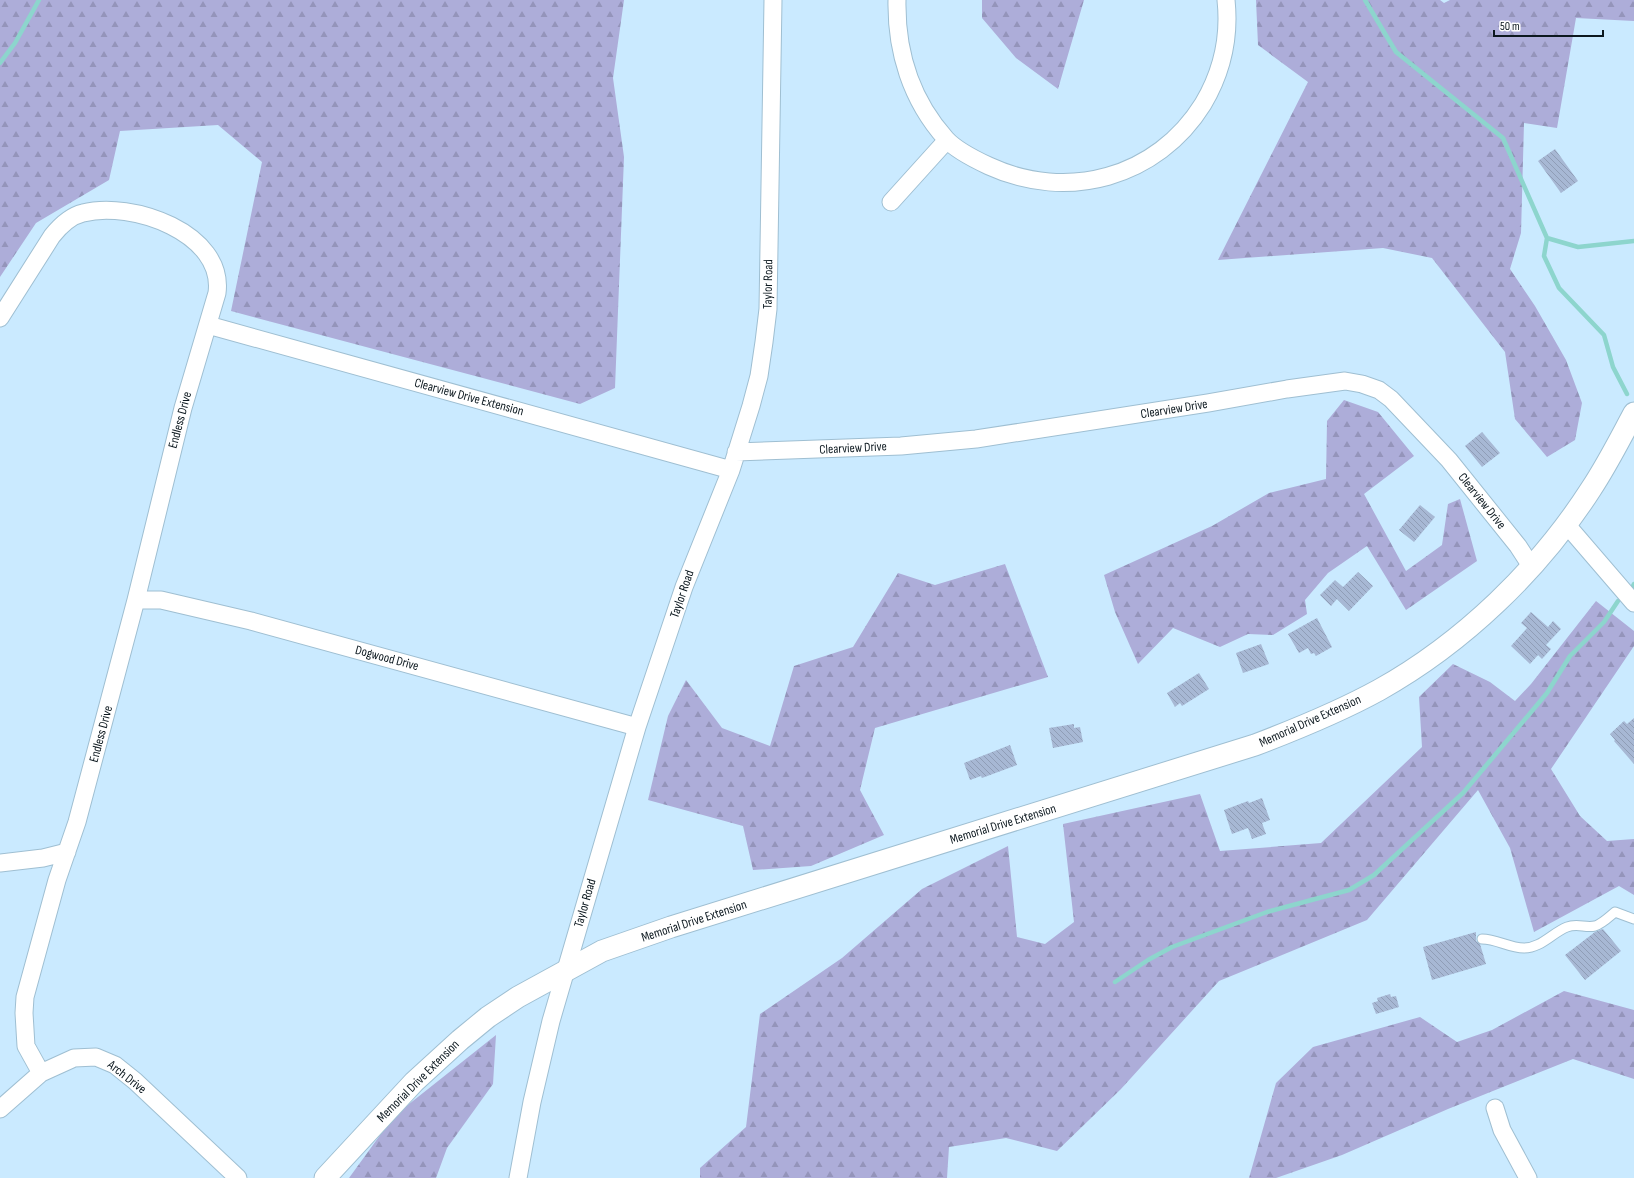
<svg xmlns="http://www.w3.org/2000/svg" width="1634" height="1178" font-family="'Sofia Sans Condensed',sans-serif">
<style>
.forest{fill:url(#forest-firs)}
.lines{fill:none;stroke-linecap:round;stroke-linejoin:round}
.stream{stroke:#8dd5cd;stroke-width:4.5}
.building{fill:url(#building-back-hatch)}
.service-casing{stroke:#9fbfd2;stroke-width:11}
.minor-casing{stroke:#9fbfd2;stroke-width:19}
.tertiary-casing{stroke:#9fbfd2;stroke-width:23}
.service{stroke:#fff;stroke-width:9}
.minor{stroke:#fff;stroke-width:17}
.tertiary{stroke:#fff;stroke-width:21}
.labels{text-anchor:middle;dominant-baseline:central;stroke-width:3.5;stroke-linejoin:round;paint-order:stroke}
.street-label{font-size:13px;fill:#0c181f;stroke:#fff}
</style>
<defs>
<pattern id="forest-firs" width="22" height="20" patternUnits="userSpaceOnUse"><rect width="22" height="20" fill="#adadd9"/><path d="M5 1l3.5 6h-7zM16 11l3.5 6h-7z" fill="#9494ba"/></pattern>
<pattern id="building-back-hatch" width="6" height="6" patternUnits="userSpaceOnUse"><rect width="6" height="6" fill="#a7b8d4"/><path d="M-1 5l2 2M0 0l6 6M5-1l2 2" fill="none" stroke="#8f9db6"/></pattern>
</defs>
<rect width="100%" height="100%" fill="#caeaff"/>
<path class="forest" d="M 0,0 L 624,0 L 613,78 L 624,157 L 615,388 L 580,404 L 231,311 L 262,162 L 218,125 L 120,131 L 109,180 L 36,223 L 0,277 Z
M 982,0 L 1084,0 L 1058,89 L 1016,58 L 982,18 Z
M 1256,0 L 1440,0 L 1444,3 L 1450,0 L 1634,0 L 1634,21 L 1576,18 L 1557,128 L 1524,123 L 1521,233 L 1510,269 L 1535,306 L 1566,360 L 1582,403 L 1575,440 L 1547,457 L 1515,419 L 1505,352 L 1432,258 L 1383,248 L 1218,260 L 1308,82 L 1258,45 Z
M 1344,400 L 1378,412 L 1414,456 L 1364,494 L 1406,571 L 1442,545 L 1448,504 L 1460,499 L 1477,561 L 1406,610 L 1367,546 L 1328,573 L 1305,600 L 1307,614 L 1273,635 L 1248,634 L 1220,647 L 1173,628 L 1138,664 L 1115,612 L 1104,575 L 1212,526 L 1269,493 L 1326,479 L 1327,421 Z
M 1005,564 L 1048,677 L 875,728 L 860,790 L 884,835 L 811,866 L 753,870 L 743,826 L 648,800 L 668,716 L 686,680 L 722,728 L 770,746 L 794,666 L 853,647 L 898,573 L 935,585 Z
M 1596,601 L 1634,631 L 1634,646 L 1551,769 L 1580,816 L 1607,841 L 1634,839 L 1634,895 L 1619,886 L 1534,932 L 1510,848 L 1478,790 L 1367,920 L 1219,981 L 1121,1089 L 1057,1151 L 1006,1138 L 949,1147 L 947,1178 L 700,1178 L 700,1168 L 746,1127 L 760,1014 L 842,958 L 922,889 L 1008,846 L 1017,937 L 1045,944 L 1074,922 L 1063,824 L 1200,794 L 1220,851 L 1321,843 L 1422,747 L 1419,697 L 1453,664 L 1490,682 L 1515,701 L 1531,684 Z
M 1564,991 L 1634,1010 L 1634,1079 L 1573,1059 L 1448,1109 L 1342,1155 L 1276,1178 L 1249,1178 L 1276,1083 L 1313,1047 L 1420,1017 L 1457,1042 L 1492,1030 Z
M 496,1035 L 493,1084 L 447,1148 L 436,1178 L 349,1178 L 394,1116 Z"/>
<g class="lines">
<path class="stream" d="M 1365,0 L 1396,52 L 1503,138 L 1547,238 L 1544,256 L 1559,288 L 1604,335 L 1613,367 L 1627,394
M 0,63 L 15,43 L 39,0
M 1547,238 L 1578,247 L 1634,241
M 1633,586 L 1634,584
M 1115,982 L 1148,960 L 1172,947 L 1267,912 L 1349,890 L 1374,875 L 1463,793 L 1547,693 L 1570,656 L 1604,622 L 1618,601"/>
</g>
<path class="building" d="M 1555,149 L 1578,181 L 1561,193 L 1538,161 Z
M 1482,432 L 1500,453 L 1482,467 L 1465,446 Z
M 1420,505 L 1435,517 L 1414,542 L 1399,530 Z
M 1358,572 L 1373,586 L 1349,611 L 1337,599 L 1331,606 L 1320,595 L 1335,580 L 1343,587 Z
M 1531,612 L 1548,627 L 1553,621 L 1561,629 L 1546,645 L 1551,649 L 1542,659 L 1538,655 L 1530,664 L 1511,646 L 1527,628 L 1521,623 Z
M 1317,618 L 1332,647 L 1316,656 L 1314,653 L 1311,654 L 1308,648 L 1299,653 L 1288,634 Z
M 1261,644 L 1269,664 L 1243,673 L 1236,653 Z
M 1199,673 L 1209,689 L 1182,706 L 1180,703 L 1175,707 L 1167,693 Z
M 1634,718 L 1634,764 L 1614,741 L 1615,740 L 1610,734 L 1624,721 L 1627,724 Z
M 1074,724 L 1074,728 L 1080,727 L 1083,742 L 1053,748 L 1049,728 Z
M 1010,745 L 1017,765 L 982,778 L 981,776 L 970,780 L 964,763 Z
M 1262,798 L 1270,820 L 1262,823 L 1266,834 L 1252,839 L 1248,828 L 1232,834 L 1224,810 L 1248,801 L 1249,803 Z
M 1603,929 L 1621,951 L 1585,980 L 1565,955 L 1595,932 Z
M 1476,932 L 1476,941 L 1480,944 L 1486,964 L 1432,980 L 1423,947 Z
M 1390,994 L 1391,997 L 1396,996 L 1399,1007 L 1376,1014 L 1372,1003 L 1378,1001 L 1377,998 Z"/>
<g class="lines">
<defs>
<path id="service" d="M 1482,939 C 1497,939 1509,948 1524,948 C 1541,948 1552,933 1567,927 C 1577,923 1585,928 1595,926 C 1602,924 1609,917 1615,912 L 1634,919"/>
<path id="minor" d="M 897,0 C 896,51 911,100 946,139 C 956,150 976,160 989,166 C 1067,202 1157,178 1203,104 C 1222,72 1230,37 1226,0
M 891,202 L 947,140
M 0,318 L 52,236 C 60,226 70,216 83,213 C 131,200 225,233 217,293 L 183,408 L 136,600 L 77,822 L 57,880 L 25,997 L 24,1013 L 26,1046 L 41,1073
M 208,325 L 731,470
M 736,452 L 901,446 L 976,439 L 1208,403 L 1287,389 L 1345,381 L 1362,384 L 1379,390 L 1391,399 L 1449,460 L 1518,546 L 1531,566
M 1566,524 L 1634,603
M 136,600 L 161,600 L 251,621 L 637,727
M 0,863 L 43,858 L 67,852
M 1495,1108 L 1502,1130 L 1528,1178
M 0,1109 L 41,1073 L 74,1058 L 96,1057 L 115,1065 L 135,1081 L 238,1178
M 518,1178 L 532,1102 L 551,1021 L 637,727 L 684,587 L 731,470 L 751,406 L 759,376 L 764,342 L 768,309 L 773,0"/>
<path id="tertiary" d="M 325,1178 L 414,1082 L 460,1040 L 488,1017 L 518,997 L 602,951 L 671,927 L 1255,745 C 1297,729 1339,712 1379,690 C 1463,643 1539,570 1591,489 C 1607,465 1620,439 1634,413"/>
</defs>
<use href="#service" class="service-casing"/>
<use href="#minor" class="minor-casing"/>
<use href="#tertiary" class="tertiary-casing"/>
<use href="#service" class="service"/>
<use href="#minor" class="minor"/>
<use href="#tertiary" class="tertiary"/>
</g>
<g class="labels">
<g class="street-label">
<text transform="translate(768 284) rotate(-89)">Taylor Road</text>
<text transform="translate(469 397) rotate(15)">Clearview Drive Extension</text>
<text transform="translate(1174 409) rotate(-9)">Clearview Drive</text>
<text transform="translate(180 420) rotate(-75)">Endless Drive</text>
<text transform="translate(853 448) rotate(-3)">Clearview Drive</text>
<text transform="translate(1482 501) rotate(51)">Clearview Drive</text>
<text transform="translate(682 594) rotate(-71)">Taylor Road</text>
<text transform="translate(387 658) rotate(15)">Dogwood Drive</text>
<text transform="translate(1310 721) rotate(-24)">Memorial Drive Extension</text>
<text transform="translate(101 734) rotate(-75)">Endless Drive</text>
<text transform="translate(1003 824) rotate(-17)">Memorial Drive Extension</text>
<text transform="translate(585 903) rotate(-74)">Taylor Road</text>
<text transform="translate(694 921) rotate(-18)">Memorial Drive Extension</text>
<text transform="translate(127 1077) rotate(38)">Arch Drive</text>
<text transform="translate(418 1081) rotate(-45)">Memorial Drive Extension</text>
</g>
</g>
<path d="M1494 30v6h109v-6" fill="none" stroke="#0c181f" stroke-width="2"/>
<text x="1500" y="30" font-size="12" fill="#0c181f" stroke="#ffffff" stroke-width="3" paint-order="stroke">50 m</text>
</svg>
